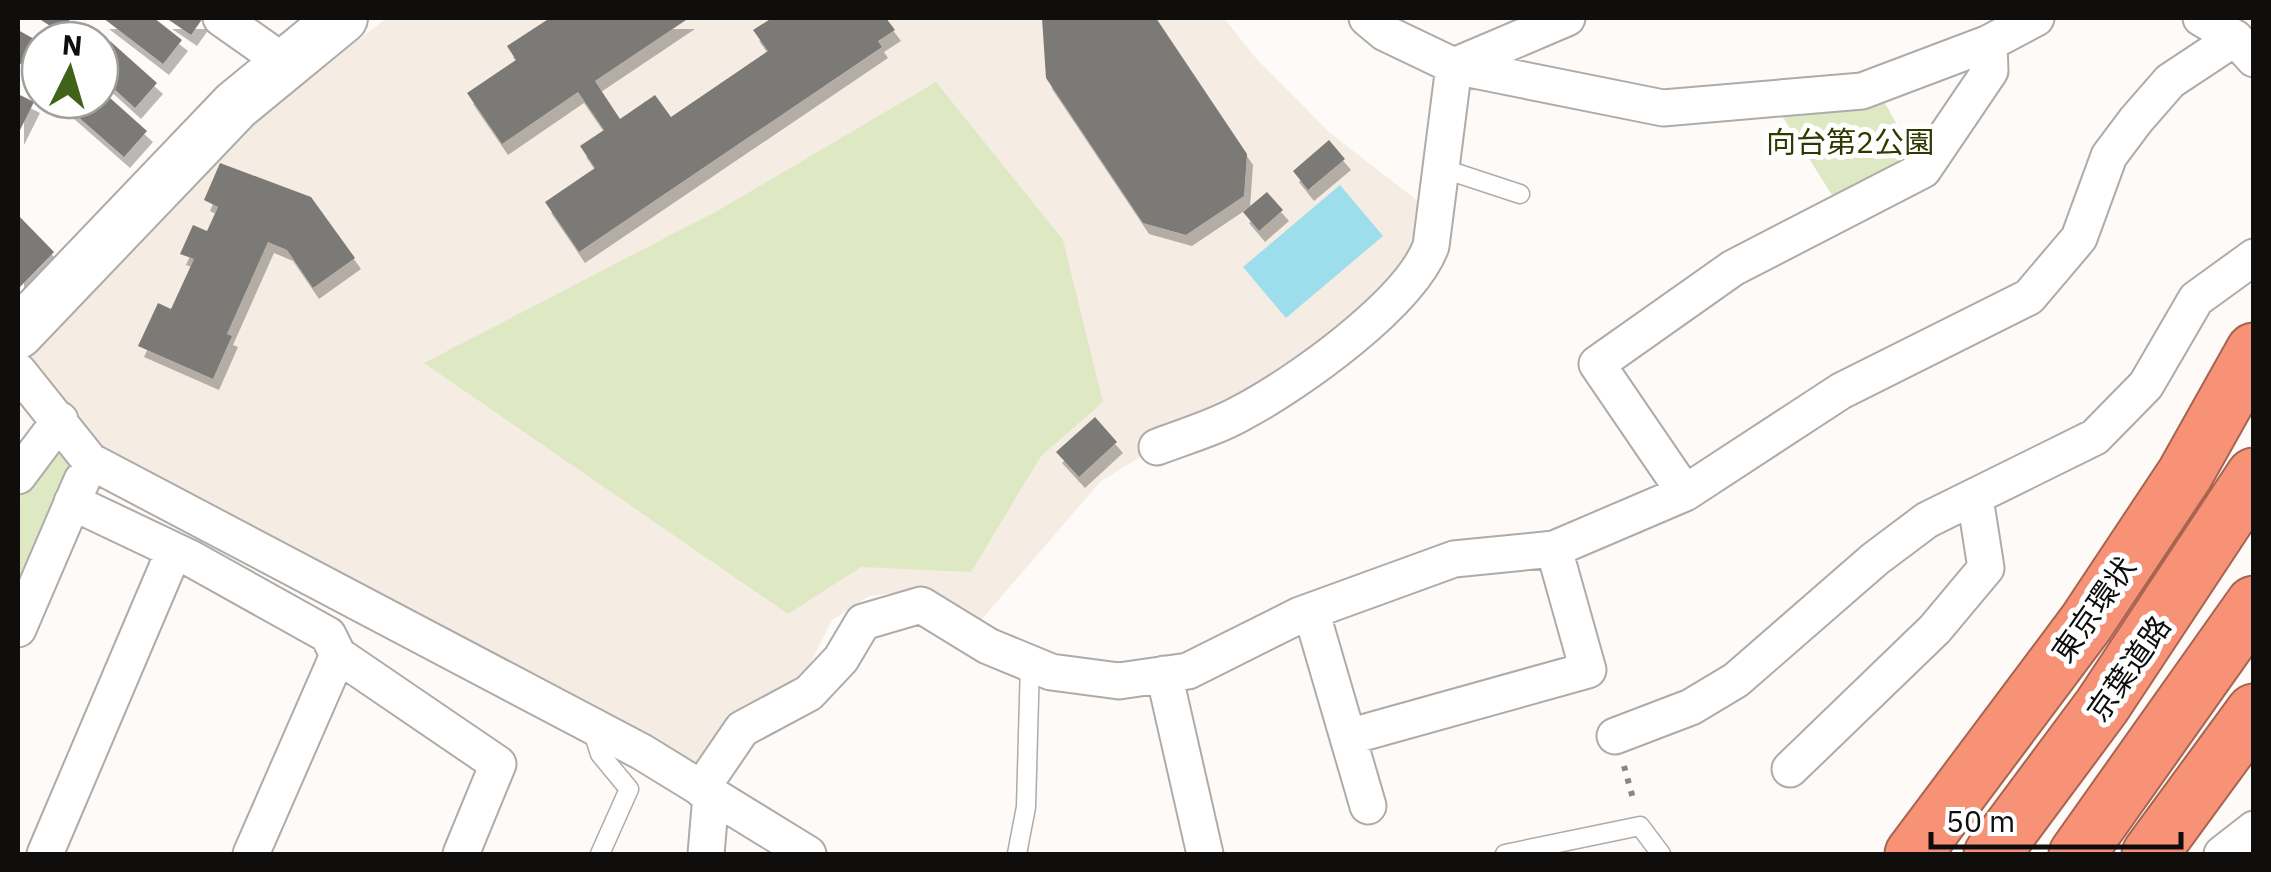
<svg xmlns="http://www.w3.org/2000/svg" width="2271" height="872" font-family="'IBM Plex Sans','Noto Sans JP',sans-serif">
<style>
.built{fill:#f5ece3}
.green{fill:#dee9c3}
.water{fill:#9ddeed}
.building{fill:#7c7a77;filter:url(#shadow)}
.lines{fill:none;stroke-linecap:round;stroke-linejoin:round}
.lane-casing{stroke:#aeaba8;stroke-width:21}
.street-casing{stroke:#aeaba8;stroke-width:39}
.secondary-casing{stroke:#aeaba8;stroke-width:54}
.highway-casing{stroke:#a66451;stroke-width:59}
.path{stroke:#898785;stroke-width:6;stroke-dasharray:5 8;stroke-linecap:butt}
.lane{stroke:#fff;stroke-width:18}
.street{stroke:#fff;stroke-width:35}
.secondary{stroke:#fff;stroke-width:50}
.highway{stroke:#f89276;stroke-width:55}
.labels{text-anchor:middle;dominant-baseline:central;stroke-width:10;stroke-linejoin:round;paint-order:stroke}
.park-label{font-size:30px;fill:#2f3900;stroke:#fff}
.street-label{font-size:30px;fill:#0f0e0d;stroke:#fff}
</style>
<defs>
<filter id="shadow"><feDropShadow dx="6" dy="11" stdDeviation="0" flood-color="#0004"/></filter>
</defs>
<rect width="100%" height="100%" fill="#fdfaf7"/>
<path class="built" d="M 387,18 L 1224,18 L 1254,56 L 1330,133 L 1419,202 L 1410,254 L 1324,344 L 1101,481 L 976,626 L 919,590 L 869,596 L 832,620 L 800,684 L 726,727 L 690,769 L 110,458 L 21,364 L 277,102 Z"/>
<path class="green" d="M 936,82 L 1063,240 L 1103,402 L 1041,456 L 971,572 L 861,567 L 788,614 L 424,363 L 719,210 Z
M 1880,94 L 1916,159 L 1832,195 L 1777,108 Z
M 61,454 L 73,461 L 73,471 L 18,593 C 18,547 3,468 61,454 Z"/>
<path class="water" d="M 1340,185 L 1383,236 L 1286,318 L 1243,267 Z"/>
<path class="building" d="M 38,18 L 71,18 L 61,33 Z
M 103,18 L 154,18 L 182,40 L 163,64 Z
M 166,18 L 203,18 L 191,35 Z
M 550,18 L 689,18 L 595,81 L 620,119 L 655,95 L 671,117 L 768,51 L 753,30 L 772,18 L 886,18 L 895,30 L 878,41 L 882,47 L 579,252 L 545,202 L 595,168 L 580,146 L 604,130 L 578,92 L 502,144 L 467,93 L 516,60 L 507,46 Z
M 1042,18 L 1156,18 L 1247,154 L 1244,196 L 1186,235 L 1143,223 L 1046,78 Z
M 18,30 L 36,40 L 22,65 L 18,62 Z
M 110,41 L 157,83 L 135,108 L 100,76 L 100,52 Z
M 100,89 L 147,131 L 124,157 L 59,100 L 100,100 Z
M 18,94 L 34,102 L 18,134 Z
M 1329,140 L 1345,159 L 1308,190 L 1293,171 Z
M 220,163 L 311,197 L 355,258 L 313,288 L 287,250 L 268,242 L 227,334 L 232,336 L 213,379 L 138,346 L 158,303 L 171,309 L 194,259 L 180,254 L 193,225 L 207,231 L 218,207 L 204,200 Z
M 1267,192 L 1283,210 L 1259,231 L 1243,212 Z
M 18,215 L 54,252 L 18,289 Z
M 1095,417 L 1117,442 L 1079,477 L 1056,452 Z"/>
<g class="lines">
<defs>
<path id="lane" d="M 1441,168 L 1520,194
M 591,726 L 600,754 L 629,789 L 600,854
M 1017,854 L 1026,807 L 1030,663
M 1505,854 L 1640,826 L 1661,854"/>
<path id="street" d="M 221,18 L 285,63
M 1367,18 L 1385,33 L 1454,66 L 1663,108 L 1862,91 L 1989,43 L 2036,18
M 2201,18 L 2235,38 L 2254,59
M 18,371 L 90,461 L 642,752 L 808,854
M 1157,447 C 1186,436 1217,427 1243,412 C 1298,383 1410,303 1431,246 L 1454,66 L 1567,18
M 18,476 L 60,420
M 1685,493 L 1597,364 L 1733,268 L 1923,170 L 1990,71 L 1989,43
M 72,502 L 190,558 L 328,635 L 338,655 L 498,764 L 461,854
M 1311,611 L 1368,806
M 18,629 L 82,480
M 1164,674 L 1205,854
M 1615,736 L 1691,707 L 1736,680 L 1875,559 L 1927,520 L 2095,437 L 2146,385 L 2196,299 L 2254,257
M 1348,737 L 1588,670 L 1554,549
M 1790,769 L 1935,629 L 1986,568 L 1975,498
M 701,789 L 742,729 L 809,693 L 841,659 L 863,622 L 921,605 L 988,646 L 1051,672 L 1119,681 L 1188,671 L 1300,615 L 1454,559 L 1554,549 L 1685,493 L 1841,391 L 2029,297 L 2079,238 L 2109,156 L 2136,120 L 2170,81 L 2235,38
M 45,854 L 174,551
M 251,854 L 338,655
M 706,854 L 711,795
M 2222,854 L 2254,829"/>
<path id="secondary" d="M 18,333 L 236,105 L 342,18"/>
<path id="highway" d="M 1913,854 L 2086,623 L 2185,474 L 2254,351
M 1992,854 L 2102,706 L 2254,476
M 2077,854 L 2254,604
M 2150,854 L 2254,712"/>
</defs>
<use href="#lane" class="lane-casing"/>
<use href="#street" class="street-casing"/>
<use href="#secondary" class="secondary-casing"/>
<use href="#highway" class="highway-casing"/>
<path class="path" d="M 1624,766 L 1634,802"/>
<use href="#lane" class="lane"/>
<use href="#street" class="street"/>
<use href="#secondary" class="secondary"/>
<use href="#highway" class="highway"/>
</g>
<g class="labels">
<g class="park-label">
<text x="1850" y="141">向台第2公園</text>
</g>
<g class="street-label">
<text transform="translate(2093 609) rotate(-55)">東京環状</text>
<text transform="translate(2128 668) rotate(-55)">京葉道路</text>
</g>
</g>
<rect width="2271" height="872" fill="none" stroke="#0f0e0d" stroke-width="40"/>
<g transform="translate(70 70) rotate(5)"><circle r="48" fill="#ffffff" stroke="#9f9f9e" stroke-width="2.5"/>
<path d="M0-8L18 38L0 25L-18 38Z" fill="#416219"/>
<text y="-15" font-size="28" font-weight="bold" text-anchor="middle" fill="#0f0e0d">N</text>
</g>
<path d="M1931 832v15h250v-15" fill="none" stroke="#0f0e0d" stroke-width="5"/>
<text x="1946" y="832" font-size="30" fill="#0f0e0d" stroke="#ffffff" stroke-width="8" paint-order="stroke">50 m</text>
</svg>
